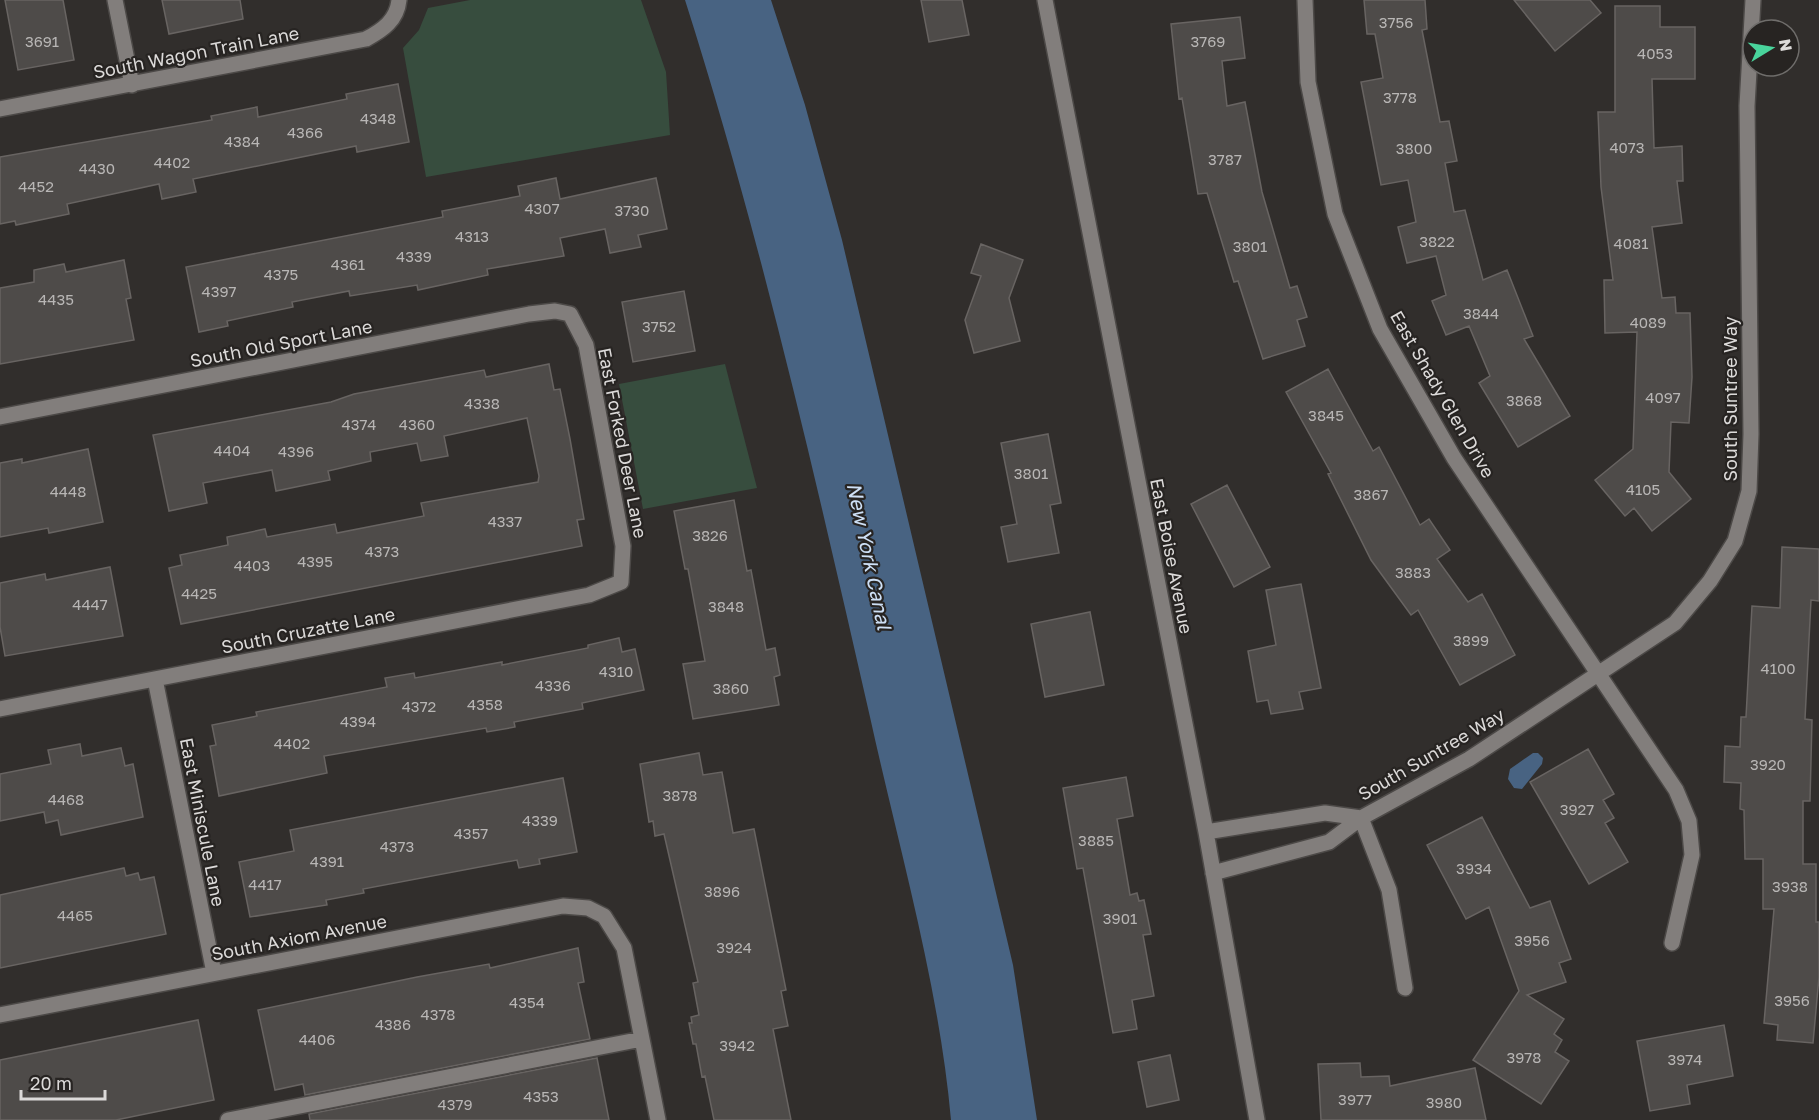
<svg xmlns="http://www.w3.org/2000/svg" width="1819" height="1120" font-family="'Golos Text',sans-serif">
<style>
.green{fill:#374d3e}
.water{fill:#486382}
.building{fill:#4e4b49;stroke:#686462;stroke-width:1.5}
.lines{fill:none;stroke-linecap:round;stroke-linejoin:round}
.minor-casing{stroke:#4c4947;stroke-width:18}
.minor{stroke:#827e7c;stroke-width:15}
.labels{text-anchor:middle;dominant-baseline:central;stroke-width:4.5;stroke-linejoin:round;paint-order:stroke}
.number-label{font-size:15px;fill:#b8b6b5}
.street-label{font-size:18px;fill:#dcdad9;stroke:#272422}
.water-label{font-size:20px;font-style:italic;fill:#cee0f6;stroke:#272422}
</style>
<rect width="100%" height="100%" fill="#312e2c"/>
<path class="green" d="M 470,0 L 641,0 L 666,72 L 670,135 L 426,177 L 403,48 L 419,30 L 428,8 Z
M 725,364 L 757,488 L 643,509 L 619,384 Z"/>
<path class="water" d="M 685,0 L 771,0 L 805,105 L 842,240 L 1013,965 L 1037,1120 L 951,1120 C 939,985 899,849 870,717 C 815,476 760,235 685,0 Z
M 1533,753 L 1538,753 L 1543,758 L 1542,764 L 1522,789 L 1514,788 L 1508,779 L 1510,769 Z"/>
<path class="building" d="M 5,0 L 63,0 L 74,60 L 18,70 Z
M 162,0 L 240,0 L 243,19 L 169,34 Z
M 921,0 L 962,0 L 969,35 L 929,42 Z
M 1364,0 L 1425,0 L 1427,29 L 1422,30 L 1440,122 L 1449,121 L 1457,161 L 1445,163 L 1454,212 L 1465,210 L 1483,280 L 1507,270 L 1533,336 L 1524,339 L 1570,416 L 1518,447 L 1479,383 L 1490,376 L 1469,326 L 1446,335 L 1432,301 L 1446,295 L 1436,256 L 1407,263 L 1398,227 L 1416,222 L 1408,180 L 1381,185 L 1361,82 L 1383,78 L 1375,34 L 1367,34 Z
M 1514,0 L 1590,0 L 1601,13 L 1555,51 Z
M 1615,6 L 1660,6 L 1660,27 L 1695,27 L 1695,79 L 1652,79 L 1654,148 L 1682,146 L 1683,181 L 1677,181 L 1682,223 L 1652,227 L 1662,298 L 1675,297 L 1676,313 L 1690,313 L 1692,377 L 1689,423 L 1671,422 L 1669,472 L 1691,499 L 1652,531 L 1634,508 L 1625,516 L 1595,480 L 1633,449 L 1637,332 L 1605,333 L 1604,280 L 1613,280 L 1601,187 L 1598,112 L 1615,112 Z
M 1240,17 L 1245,58 L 1222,61 L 1227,106 L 1245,102 L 1262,192 L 1290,288 L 1297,286 L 1307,317 L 1297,320 L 1305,346 L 1263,359 L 1238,281 L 1234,282 L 1207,193 L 1198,194 L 1182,98 L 1179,99 L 1171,24 Z
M 398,84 L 409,142 L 357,152 L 356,146 L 193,179 L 196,192 L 162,199 L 159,184 L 67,204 L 69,214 L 16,225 L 15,221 L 0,224 L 0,157 L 212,120 L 211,116 L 257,107 L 258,117 L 347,99 L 346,94 Z
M 556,178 L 560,199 L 656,178 L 667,229 L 638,235 L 641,247 L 610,253 L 605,229 L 560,238 L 564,256 L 487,269 L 488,275 L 418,290 L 417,285 L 350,296 L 349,291 L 292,302 L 293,307 L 227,321 L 228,326 L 199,332 L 186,267 L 443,217 L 442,211 L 520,196 L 518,186 Z
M 981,244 L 1023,260 L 1009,298 L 1020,341 L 974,353 L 965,320 L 981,276 L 971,273 Z
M 124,260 L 131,298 L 126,299 L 134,340 L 0,364 L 0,288 L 34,282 L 34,270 L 64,264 L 66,272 Z
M 684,291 L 695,351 L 633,362 L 622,302 Z
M 549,364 L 554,390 L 560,389 L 570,439 L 584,519 L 577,520 L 582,546 L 181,624 L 169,568 L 182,565 L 180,555 L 228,545 L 227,537 L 265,529 L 267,537 L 335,524 L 337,533 L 424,516 L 421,503 L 538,482 L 539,476 L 527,418 L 444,436 L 448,456 L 421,461 L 417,443 L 370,452 L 371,461 L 328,471 L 330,480 L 276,491 L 272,470 L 203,483 L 207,503 L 169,511 L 153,435 L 331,402 L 354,394 L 484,370 L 486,377 Z
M 1328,369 L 1373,451 L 1379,447 L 1420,525 L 1429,519 L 1450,550 L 1437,559 L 1468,602 L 1482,594 L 1515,655 L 1460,685 L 1418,610 L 1411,615 L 1371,560 L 1328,474 L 1331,473 L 1286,392 Z
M 1048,434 L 1061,503 L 1050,505 L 1059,553 L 1008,562 L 1001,527 L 1017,524 L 1001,443 Z
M 88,449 L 103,522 L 49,533 L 48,528 L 0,537 L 0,463 L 22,459 L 22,463 Z
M 1227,485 L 1270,567 L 1234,587 L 1191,504 Z
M 734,500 L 747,571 L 751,570 L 766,650 L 775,648 L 780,675 L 774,677 L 779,705 L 693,719 L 683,664 L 705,661 L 688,569 L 685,569 L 674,511 Z
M 1782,547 L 1819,549 L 1819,601 L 1811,600 L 1805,719 L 1812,720 L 1810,801 L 1803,801 L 1803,864 L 1816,864 L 1816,922 L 1819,922 L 1819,977 L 1813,1043 L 1777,1040 L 1778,1025 L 1764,1023 L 1774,909 L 1763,909 L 1763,859 L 1745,859 L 1744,810 L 1740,809 L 1741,783 L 1724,782 L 1725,746 L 1740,747 L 1741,717 L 1746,717 L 1752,606 L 1780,608 Z
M 110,567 L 123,636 L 5,656 L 0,627 L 0,583 L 45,574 L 46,580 Z
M 1301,584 L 1321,688 L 1299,692 L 1303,709 L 1271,714 L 1268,700 L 1257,702 L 1248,651 L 1276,645 L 1266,590 Z
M 1090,612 L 1104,685 L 1045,697 L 1031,624 Z
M 619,638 L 622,652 L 635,649 L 644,690 L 582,703 L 583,709 L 514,722 L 515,727 L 487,732 L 486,728 L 324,756 L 327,773 L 219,796 L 210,746 L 216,745 L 212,725 L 257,716 L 256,712 L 387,687 L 385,678 L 414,673 L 415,678 L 502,662 L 502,665 L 588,648 L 588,645 Z
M 80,744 L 82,756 L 121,748 L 125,766 L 133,764 L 143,817 L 61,835 L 58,820 L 46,823 L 44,812 L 0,821 L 0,774 L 51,764 L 48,750 Z
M 1588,749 L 1614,794 L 1603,800 L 1614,818 L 1605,823 L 1628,862 L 1589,884 L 1530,782 Z
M 699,753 L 703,775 L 722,772 L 733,833 L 754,829 L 786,990 L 781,991 L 788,1026 L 773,1029 L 791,1120 L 714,1120 L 705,1076 L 702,1077 L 696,1044 L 693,1044 L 689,1023 L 692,1023 L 691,1017 L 699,1015 L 693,983 L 698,982 L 664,834 L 655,836 L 653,821 L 649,822 L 640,764 Z
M 1126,777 L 1133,816 L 1117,819 L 1130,895 L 1137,893 L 1139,901 L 1144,900 L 1151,934 L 1143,935 L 1154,996 L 1132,1000 L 1137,1029 L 1113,1033 L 1083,868 L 1077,869 L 1063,788 Z
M 563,778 L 577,852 L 539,859 L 540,864 L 519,868 L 517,860 L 363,889 L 364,893 L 326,900 L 327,905 L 250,917 L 239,862 L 294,851 L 290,830 Z
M 1482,817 L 1530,908 L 1550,901 L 1571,959 L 1559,963 L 1566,982 L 1527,995 L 1564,1019 L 1554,1034 L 1562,1040 L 1555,1052 L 1569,1061 L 1541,1104 L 1473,1060 L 1519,991 L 1489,907 L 1466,919 L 1427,845 Z
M 124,868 L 126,876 L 138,873 L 140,880 L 154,877 L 166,934 L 0,968 L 0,895 Z
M 578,948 L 584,982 L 578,983 L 590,1039 L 305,1095 L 303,1084 L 275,1090 L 258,1010 L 417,977 L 489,964 L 490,968 Z
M 198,1020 L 214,1100 L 116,1120 L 0,1120 L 0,1060 Z
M 1724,1025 L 1733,1076 L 1687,1085 L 1690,1104 L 1650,1111 L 1637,1041 Z
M 1170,1055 L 1179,1100 L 1147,1107 L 1138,1062 Z
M 597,1058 L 609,1120 L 310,1120 L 309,1114 Z
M 1360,1063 L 1361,1077 L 1389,1076 L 1390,1086 L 1475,1068 L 1486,1120 L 1321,1120 L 1318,1064 Z"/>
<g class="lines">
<defs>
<path id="minor" d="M 115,0 L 132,85
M 1045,0 L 1206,832 L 1257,1120
M 1305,0 L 1308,82 L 1335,214 L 1380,329 L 1454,458 L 1676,790 L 1689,821 L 1692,855 L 1672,943
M 0,109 L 366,39 C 383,30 397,20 399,0
M 0,417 L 529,314 L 555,311 L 570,314 L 586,345 L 623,546 L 621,582 L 589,595 L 0,709
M 155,679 L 214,973
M 1206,832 L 1325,813 L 1361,818 L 1329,842 L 1213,873
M 1405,988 L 1389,890 L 1361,818 L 1469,759 L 1675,623 L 1710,581 L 1735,541 L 1749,491 L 1751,434 L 1747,106 L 1753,0
M 0,1015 L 563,906 L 588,908 L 604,916 L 624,948 L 658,1120
M 228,1120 L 642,1039"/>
</defs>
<use href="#minor" class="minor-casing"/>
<use href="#minor" class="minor"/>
</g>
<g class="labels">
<g class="number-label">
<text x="1396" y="22">3756</text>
<text x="42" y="41">3691</text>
<text x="1208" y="41">3769</text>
<text x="1655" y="53">4053</text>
<text x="1400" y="97">3778</text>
<text x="378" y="118">4348</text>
<text x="305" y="132">4366</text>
<text x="242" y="141">4384</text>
<text x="1627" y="147">4073</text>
<text x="1414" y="148">3800</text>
<text x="1225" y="159">3787</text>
<text x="172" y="162">4402</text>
<text x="97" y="168">4430</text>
<text x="36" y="186">4452</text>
<text x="542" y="208">4307</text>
<text x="632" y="210">3730</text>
<text x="472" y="236">4313</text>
<text x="1437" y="241">3822</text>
<text x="1631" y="243">4081</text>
<text x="1250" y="246">3801</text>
<text x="414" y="256">4339</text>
<text x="348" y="264">4361</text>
<text x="281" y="274">4375</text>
<text x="219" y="291">4397</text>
<text x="56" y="299">4435</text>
<text x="1481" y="313">3844</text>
<text x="1648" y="322">4089</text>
<text x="659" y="326">3752</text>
<text x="1663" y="397">4097</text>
<text x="1524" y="400">3868</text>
<text x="482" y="403">4338</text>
<text x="1326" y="415">3845</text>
<text x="359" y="424">4374</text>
<text x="417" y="424">4360</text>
<text x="232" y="450">4404</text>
<text x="296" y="451">4396</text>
<text x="1031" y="473">3801</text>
<text x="1643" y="489">4105</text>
<text x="68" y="491">4448</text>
<text x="1371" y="494">3867</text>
<text x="505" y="521">4337</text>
<text x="710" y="535">3826</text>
<text x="382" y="551">4373</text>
<text x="315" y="561">4395</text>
<text x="252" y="565">4403</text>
<text x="1413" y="572">3883</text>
<text x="199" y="593">4425</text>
<text x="90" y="604">4447</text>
<text x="726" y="606">3848</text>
<text x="1471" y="640">3899</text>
<text x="1778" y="668">4100</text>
<text x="616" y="671">4310</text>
<text x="553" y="685">4336</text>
<text x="731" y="688">3860</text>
<text x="485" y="704">4358</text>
<text x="419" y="706">4372</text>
<text x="358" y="721">4394</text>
<text x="292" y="743">4402</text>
<text x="1768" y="764">3920</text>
<text x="680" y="795">3878</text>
<text x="66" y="799">4468</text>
<text x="1577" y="809">3927</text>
<text x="540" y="820">4339</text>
<text x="471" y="833">4357</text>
<text x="1096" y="840">3885</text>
<text x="397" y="846">4373</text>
<text x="327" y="861">4391</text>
<text x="1474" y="868">3934</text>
<text x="265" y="884">4417</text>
<text x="1790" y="886">3938</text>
<text x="722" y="891">3896</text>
<text x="75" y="915">4465</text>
<text x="1120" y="918">3901</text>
<text x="1532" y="940">3956</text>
<text x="734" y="947">3924</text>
<text x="1792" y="1000">3956</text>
<text x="527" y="1002">4354</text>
<text x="438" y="1014">4378</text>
<text x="393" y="1024">4386</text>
<text x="317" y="1039">4406</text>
<text x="737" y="1045">3942</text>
<text x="1524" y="1057">3978</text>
<text x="1685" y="1059">3974</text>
<text x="541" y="1096">4353</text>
<text x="1355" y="1099">3977</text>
<text x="1444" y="1102">3980</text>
<text x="455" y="1104">4379</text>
</g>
<g class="street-label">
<text transform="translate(196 52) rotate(-11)">South Wagon Train Lane</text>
<text transform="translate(281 343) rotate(-11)">South Old Sport Lane</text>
<text transform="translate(1443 394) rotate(60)">East Shady Glen Drive</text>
<text transform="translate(1730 399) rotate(-90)">South Suntree Way</text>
<text transform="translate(623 443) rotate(79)">East Forked Deer Lane</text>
<text transform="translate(1172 556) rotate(79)">East Boise Avenue</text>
<text transform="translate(308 630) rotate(-11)">South Cruzatte Lane</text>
<text transform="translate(1431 754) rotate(-30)">South Suntree Way</text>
<text transform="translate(203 822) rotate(79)">East Miniscule Lane</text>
<text transform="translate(299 937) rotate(-11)">South Axiom Avenue</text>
</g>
<g class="water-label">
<text transform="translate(870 556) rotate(78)">New York Canal</text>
</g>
</g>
<g transform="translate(1771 48) rotate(79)"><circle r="28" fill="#272422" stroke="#6f6d6b" stroke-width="1.5"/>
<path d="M0-4.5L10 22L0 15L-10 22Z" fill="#49d49c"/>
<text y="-9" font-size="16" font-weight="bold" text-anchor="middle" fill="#dcdad9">N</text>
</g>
<path d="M21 1090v9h84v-9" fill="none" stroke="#dcdad9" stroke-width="3"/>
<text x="30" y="1090" font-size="18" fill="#dcdad9" stroke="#272422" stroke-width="4.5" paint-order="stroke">20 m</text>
</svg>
